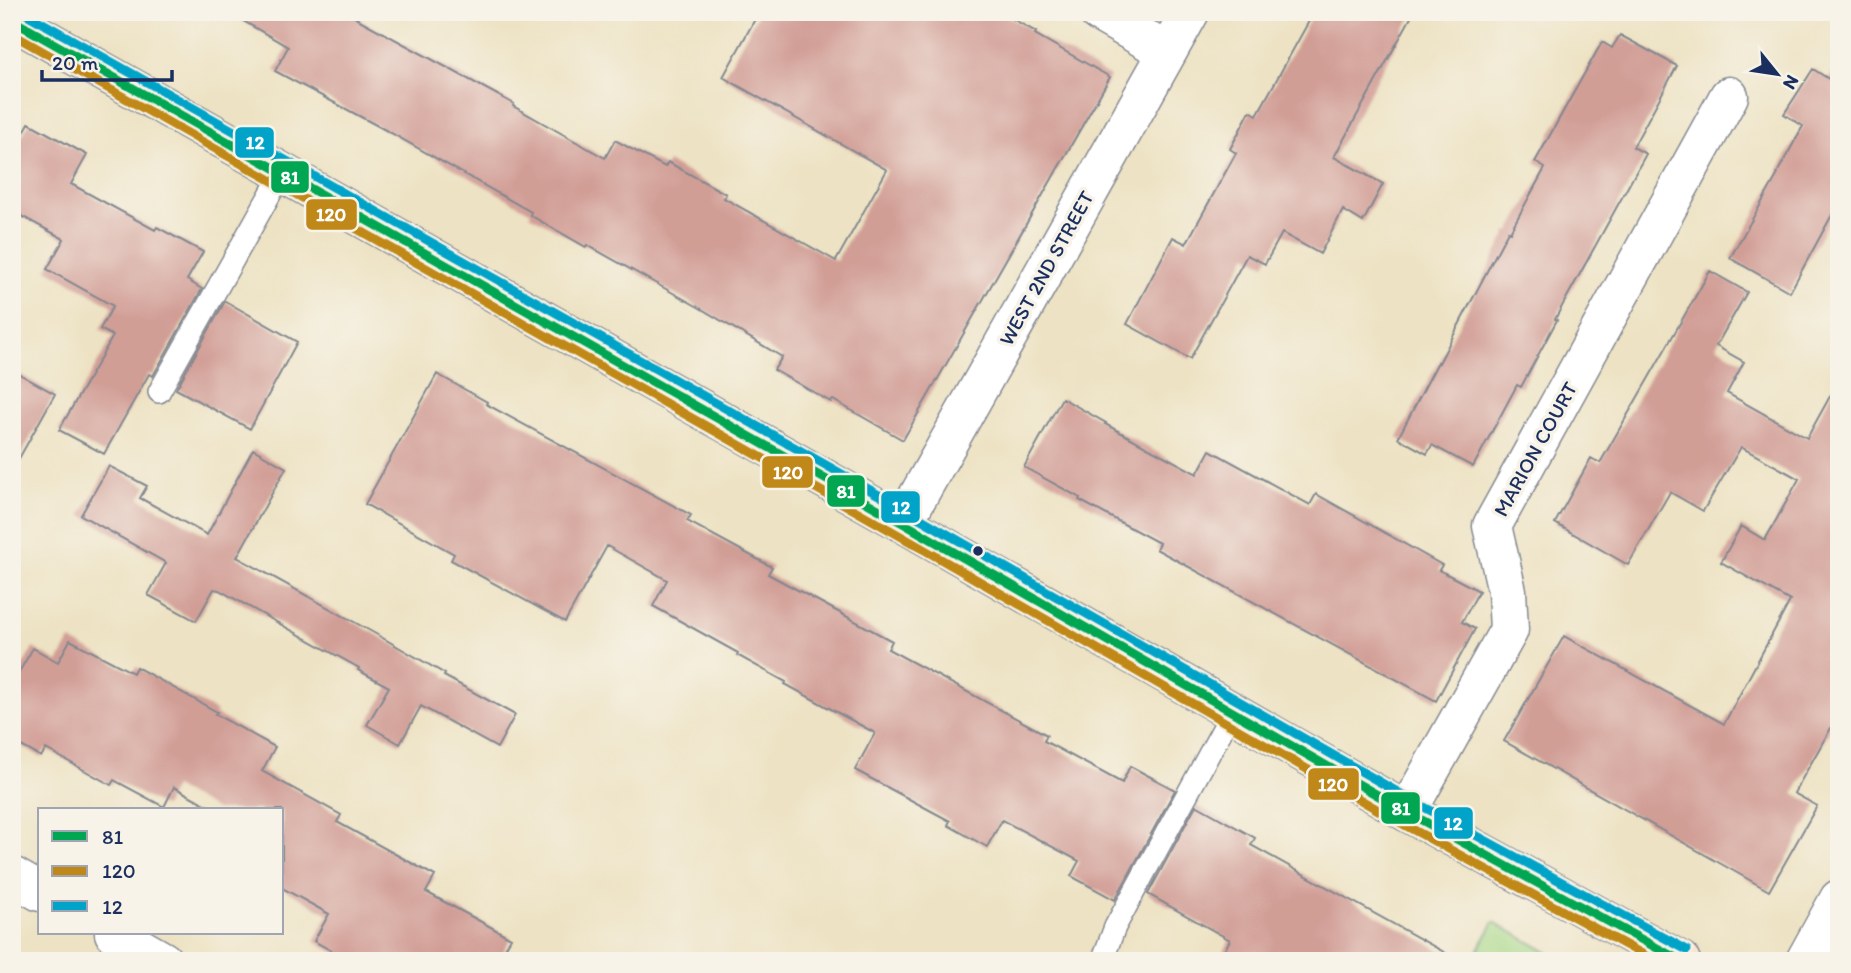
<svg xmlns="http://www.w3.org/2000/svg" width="1851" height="973" font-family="Itim,sans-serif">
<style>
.green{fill:#a6d785;stroke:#608372;stroke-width:2}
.building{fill:#d19e96}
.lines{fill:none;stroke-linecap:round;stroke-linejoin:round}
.lane-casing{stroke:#848890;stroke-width:24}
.street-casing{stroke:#848890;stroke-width:41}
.secondary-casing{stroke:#848890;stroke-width:41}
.lane{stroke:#fff;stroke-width:21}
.street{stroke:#fff;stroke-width:38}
.secondary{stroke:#fde4d1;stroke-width:38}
.bus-1-casing{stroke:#f7f3e8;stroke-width:14}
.bus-2-casing{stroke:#f7f3e8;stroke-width:14}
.bus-3-casing{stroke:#f7f3e8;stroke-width:14}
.bus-1{stroke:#00a651;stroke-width:9}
.bus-2{stroke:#c08818;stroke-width:9}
.bus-3{stroke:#01a3c8;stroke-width:9}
.bus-dot{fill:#1b2f5e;stroke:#f7f3e8;stroke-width:2.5}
.labels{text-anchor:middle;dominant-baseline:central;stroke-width:7;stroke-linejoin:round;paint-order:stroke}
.street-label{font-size:21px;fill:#1b2f5e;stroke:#f7f3e8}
.line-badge{stroke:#f7f3e8;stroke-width:2.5}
.badge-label{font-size:19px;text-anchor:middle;font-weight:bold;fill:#fff}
</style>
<rect width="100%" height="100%" fill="#f7f3e8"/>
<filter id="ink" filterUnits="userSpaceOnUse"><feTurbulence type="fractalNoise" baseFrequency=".0143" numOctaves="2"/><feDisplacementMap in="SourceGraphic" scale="14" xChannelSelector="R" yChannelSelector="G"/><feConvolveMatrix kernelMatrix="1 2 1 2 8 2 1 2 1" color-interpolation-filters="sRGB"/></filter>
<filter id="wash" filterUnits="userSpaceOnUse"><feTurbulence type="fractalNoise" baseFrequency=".00686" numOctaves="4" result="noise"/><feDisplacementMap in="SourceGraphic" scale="28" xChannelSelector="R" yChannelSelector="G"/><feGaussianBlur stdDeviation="1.57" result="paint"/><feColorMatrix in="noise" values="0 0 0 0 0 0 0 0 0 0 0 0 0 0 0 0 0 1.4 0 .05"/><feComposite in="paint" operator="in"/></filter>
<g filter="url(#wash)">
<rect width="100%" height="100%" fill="#ede2c3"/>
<path class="green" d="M 1494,922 L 1563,961 L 1472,961 Z"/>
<g id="blocks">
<path class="building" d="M 228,12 L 345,12 L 514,104 L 513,106 L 605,158 L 615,140 L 665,167 L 668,162 L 726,194 L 724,198 L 836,261 L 887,170 L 723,77 L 759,12 L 1000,12 L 1036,32 L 1035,34 L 1110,77 L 903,440 L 833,400 L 831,402 L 774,370 L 782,357 L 700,308 L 587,245 L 586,247 L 530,215 L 531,212 L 391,133 L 275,71 L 288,47 Z
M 1314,12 L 1414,12 L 1334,157 L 1383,184 L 1363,222 L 1343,210 L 1320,254 L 1282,233 L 1265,264 L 1247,255 L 1190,359 L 1127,324 L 1173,237 L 1186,244 L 1236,153 L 1230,149 L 1250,111 L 1257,115 Z
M 1620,35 L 1677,66 L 1633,147 L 1646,154 L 1555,319 L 1557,320 L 1521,387 L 1517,385 L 1473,467 L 1432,445 L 1427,454 L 1398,438 L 1438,362 L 1439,363 L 1508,231 L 1510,232 L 1545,168 L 1535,162 L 1602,42 L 1612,48 Z
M 1839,63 L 1839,202 L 1790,292 L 1730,258 L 1778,174 L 1777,173 L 1803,126 L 1784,114 L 1813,69 L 1829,79 Z
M 29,123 L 87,155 L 71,184 L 155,230 L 157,227 L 203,252 L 187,280 L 202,289 L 153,376 L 149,374 L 104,454 L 59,430 L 113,336 L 100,329 L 113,306 L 47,269 L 64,239 L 12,211 L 12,154 Z
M 1710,271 L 1747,292 L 1716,346 L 1744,362 L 1727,393 L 1807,438 L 1839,380 L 1839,714 L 1794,793 L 1817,806 L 1769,891 L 1504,741 L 1564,636 L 1724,724 L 1790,601 L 1721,562 L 1741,526 L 1765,540 L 1799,479 L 1741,447 L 1703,511 L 1670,492 L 1628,565 L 1555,523 L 1591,458 L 1600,463 Z
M 225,301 L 297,342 L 250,429 L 176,389 Z
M 12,370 L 55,394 L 12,471 Z
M 437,374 L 487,402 L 486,404 L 691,515 L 687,521 L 772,567 L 768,574 L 892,641 L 888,649 L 1047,735 L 1044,741 L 1122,783 L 1130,766 L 1175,790 L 1115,900 L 1071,876 L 1079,861 L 1002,820 L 987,847 L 948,825 L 950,821 L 855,770 L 875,733 L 785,684 L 786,682 L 737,655 L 738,653 L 653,606 L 667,580 L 607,546 L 565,622 L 451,560 L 454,554 L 365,504 Z
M 1062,398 L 1106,423 L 1105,424 L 1197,474 L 1210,450 L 1310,505 L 1316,494 L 1442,565 L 1439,570 L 1479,591 L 1462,622 L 1475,629 L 1436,701 L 1156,549 L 1159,543 L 1079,500 L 1080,498 L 1024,467 Z
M 253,449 L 286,468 L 237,557 L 374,633 L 445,674 L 444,676 L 515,715 L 497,748 L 421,706 L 400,744 L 367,725 L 389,687 L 358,670 L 359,668 L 219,590 L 214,589 L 196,621 L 148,595 L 166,563 L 81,515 L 109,466 L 147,486 L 140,498 L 207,535 Z
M 70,640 L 133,673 L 136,667 L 217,712 L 215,714 L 275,747 L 262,771 L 341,815 L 337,822 L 435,876 L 426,892 L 511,938 L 498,961 L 350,961 L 314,941 L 329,914 L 282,888 L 282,810 L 216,810 L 174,787 L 164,807 L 114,780 L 111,785 L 46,749 L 41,757 L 12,741 L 12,684 L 33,648 L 58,662 Z
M 1196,805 L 1255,838 L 1251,845 L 1460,961 L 1219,961 L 1230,940 L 1148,894 Z"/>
</g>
</g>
<g filter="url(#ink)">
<use href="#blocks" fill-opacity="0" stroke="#848890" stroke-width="2"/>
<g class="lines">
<defs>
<path id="lane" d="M 159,392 L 282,173
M 1102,961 L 1115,927 L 1232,712"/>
<path id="street" d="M 1098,12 L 1167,52
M 903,523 L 1190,12
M 1407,812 L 1509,630 L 1507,591 L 1492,526 L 1729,96
M 12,876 L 40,892
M 114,933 L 163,961
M 1805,961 L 1839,899"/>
<path id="secondary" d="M 12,20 L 903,523 L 1407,812 L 1681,961"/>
</defs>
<use href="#lane" class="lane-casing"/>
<use href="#street" class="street-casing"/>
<use href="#secondary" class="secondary-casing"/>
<use href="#lane" class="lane"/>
<use href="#street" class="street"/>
<use href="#secondary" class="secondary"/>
<defs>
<path id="bus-1" d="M 12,20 L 903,523 L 1407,812 L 1681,961"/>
<path id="bus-2" d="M 12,34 L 897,534 L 1401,823 L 1655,961"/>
<path id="bus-3" d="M 23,12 L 909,512 L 1413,801 L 1687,950"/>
</defs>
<use href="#bus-1" class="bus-1-casing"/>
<use href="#bus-2" class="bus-2-casing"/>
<use href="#bus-3" class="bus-3-casing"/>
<use href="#bus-1" class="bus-1"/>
<use href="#bus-2" class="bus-2"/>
<use href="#bus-3" class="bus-3"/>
</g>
</g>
<circle class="bus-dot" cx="978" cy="551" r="6"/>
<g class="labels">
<g class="street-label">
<text transform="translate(1046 268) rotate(-61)">WEST 2ND STREET</text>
<text transform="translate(1535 449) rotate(-61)">MARION COURT</text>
</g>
</g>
<g class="line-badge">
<rect x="234" y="126" width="41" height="33" rx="7" fill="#01a3c8"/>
<rect x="270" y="160" width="40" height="34" rx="7" fill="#00a651"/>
<rect x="305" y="198" width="53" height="33" rx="7" fill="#c08818"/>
<rect x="761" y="455" width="53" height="34" rx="7" fill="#c08818"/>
<rect x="826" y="474" width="40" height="34" rx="7" fill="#00a651"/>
<rect x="880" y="490" width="41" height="34" rx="7" fill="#01a3c8"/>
<rect x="1307" y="767" width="53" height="34" rx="7" fill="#c08818"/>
<rect x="1380" y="791" width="41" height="34" rx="7" fill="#00a651"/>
<rect x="1433" y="806" width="41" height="34" rx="7" fill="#01a3c8"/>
</g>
<g class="badge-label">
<text x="255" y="149">12</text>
<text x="290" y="184">81</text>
<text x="331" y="221">120</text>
<text x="788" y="479">120</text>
<text x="846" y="498">81</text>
<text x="901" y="514">12</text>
<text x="1333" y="791">120</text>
<text x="1401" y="815">81</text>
<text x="1453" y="830">12</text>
</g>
<rect width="1851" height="973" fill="none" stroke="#f7f3e8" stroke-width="42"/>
<rect x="38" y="808" width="245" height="126" fill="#f7f3e8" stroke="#9fa5b1" stroke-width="2"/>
<rect x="52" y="831" width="35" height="10" fill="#00a651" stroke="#9fa5b1" stroke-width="2"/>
<text x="102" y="844" font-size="21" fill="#1b2f5e">81</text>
<rect x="52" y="866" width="35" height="10" fill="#c08818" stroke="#9fa5b1" stroke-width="2"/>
<text x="102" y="878" font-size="21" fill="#1b2f5e">120</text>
<rect x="52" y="901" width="35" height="10" fill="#01a3c8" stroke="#9fa5b1" stroke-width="2"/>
<text x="102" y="914" font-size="21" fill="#1b2f5e">12</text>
<g transform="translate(1777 74) rotate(120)" stroke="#f7f3e8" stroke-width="5" paint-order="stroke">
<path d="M0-5L12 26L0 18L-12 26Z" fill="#1b2f5e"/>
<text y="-10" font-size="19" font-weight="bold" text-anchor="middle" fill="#1b2f5e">N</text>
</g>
<path d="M42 70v10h130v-10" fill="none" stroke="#1b2f5e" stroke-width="3.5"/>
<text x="52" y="70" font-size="21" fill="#1b2f5e" stroke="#f7f3e8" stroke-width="5" paint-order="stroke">20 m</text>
</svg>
